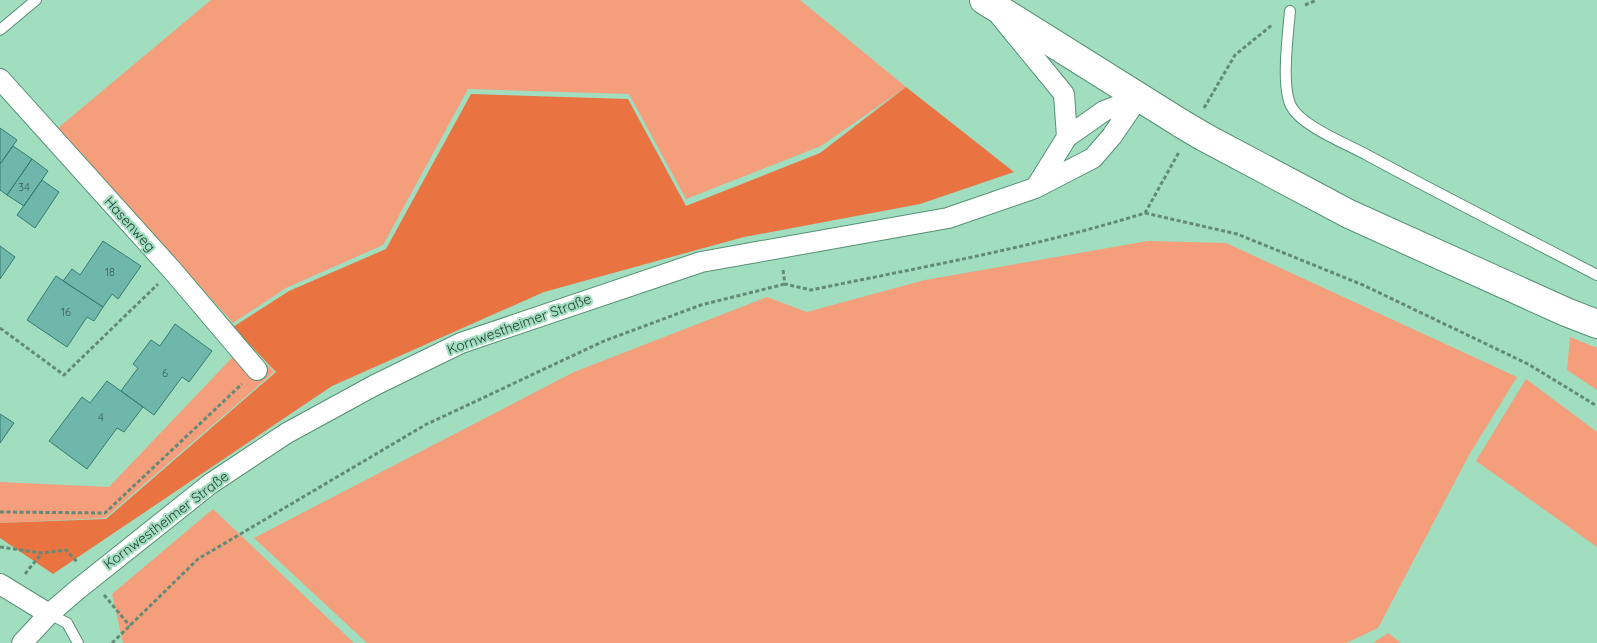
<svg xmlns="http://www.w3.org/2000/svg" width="1597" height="643" font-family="Quicksand,sans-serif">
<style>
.green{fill:#f49e7c}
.forest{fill:#ea7342}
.building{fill:#70b7ab;stroke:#347d72}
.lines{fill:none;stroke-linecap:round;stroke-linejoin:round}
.service-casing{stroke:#569074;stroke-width:12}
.minor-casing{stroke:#569074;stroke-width:22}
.secondary-casing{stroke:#569074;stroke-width:30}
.path{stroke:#628b77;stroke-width:3;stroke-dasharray:4 2.5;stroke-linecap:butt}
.service{stroke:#fff;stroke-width:10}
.minor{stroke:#fff;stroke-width:20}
.secondary{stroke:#fff;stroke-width:28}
.secondary-bridge-casing{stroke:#569074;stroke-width:30;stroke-linecap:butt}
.secondary-bridge{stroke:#fff;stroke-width:28}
.labels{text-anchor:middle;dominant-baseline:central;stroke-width:4.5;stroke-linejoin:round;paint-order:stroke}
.number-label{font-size:11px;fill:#395e52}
.street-label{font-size:14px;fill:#274034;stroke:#a1ddbf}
</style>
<rect width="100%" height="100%" fill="#a1ddbf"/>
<path class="green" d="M 211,0 L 800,0 L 906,87 L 821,146 L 686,199 L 629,94 L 468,89 L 383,245 L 286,288 L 233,323 L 58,128 Z
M 1148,241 L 1226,243 L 1517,377 L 1469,455 L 1378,628 L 1346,643 L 367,643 L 254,538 L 574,372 L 767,297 L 807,312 L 925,280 Z
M 1570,337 L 1597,348 L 1597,390 L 1567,370 Z
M 246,343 L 274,372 L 105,518 L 0,523 L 0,482 L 109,487 Z
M 1526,379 L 1597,432 L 1597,547 L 1476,461 Z
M 213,509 L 354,643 L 123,643 L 112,594 Z
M 1388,633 L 1401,643 L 1373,643 Z"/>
<path class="forest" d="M 906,87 L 1014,172 L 920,204 L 744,237 L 544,292 L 332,386 L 53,574 L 0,538 L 0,523 L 106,519 L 276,372 L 233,327 L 289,291 L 386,249 L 471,94 L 628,99 L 686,206 L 820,153 Z"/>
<path class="building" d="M 0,128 L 17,140 L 0,164 Z
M 13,146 L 32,159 L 7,195 L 0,190 L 0,164 Z
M 32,159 L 48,171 L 24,206 L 7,195 Z
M 42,180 L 59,192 L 35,228 L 17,215 Z
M 103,241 L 141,266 L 118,299 L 112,294 L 103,307 L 63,281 L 72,269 L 80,275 Z
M 0,246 L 15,257 L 0,279 Z
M 56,276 L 103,307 L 94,321 L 87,317 L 67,347 L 27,320 Z
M 175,324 L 212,351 L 189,382 L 182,377 L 154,415 L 121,391 L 138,368 L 133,364 L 151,340 L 160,346 Z
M 107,381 L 143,407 L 124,432 L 117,428 L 87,469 L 49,441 L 82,397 L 90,403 Z
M 0,414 L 14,423 L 0,443 Z"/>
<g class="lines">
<defs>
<path id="service" d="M 1290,11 C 1288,34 1281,87 1291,106 C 1301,126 1347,144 1367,155 C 1443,196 1520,235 1597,275
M 0,30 L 36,0
M 49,614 L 67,623 L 78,643"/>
<path id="minor" d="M 1000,16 L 1064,94 L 1067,137
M 0,79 L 172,270 L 257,370
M 1036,187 L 1067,137 L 1104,111 L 1138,98
M 0,584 L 49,614
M 22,643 L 49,614 L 77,590 L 210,484 L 287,433 L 375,385 L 461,343 L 701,262 L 948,218 L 1035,188 L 1093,158 L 1112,136 L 1138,98"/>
<path id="secondary" d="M 984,0 L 1182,124
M 1204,137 L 1349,214 L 1566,312 L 1597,324"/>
</defs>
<use href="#service" class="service-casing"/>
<use href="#minor" class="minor-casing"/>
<use href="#secondary" class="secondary-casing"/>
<path class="path" d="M 1305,5 L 1317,0
M 1204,108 L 1235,55 L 1272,25
M 1145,213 L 1237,234 L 1363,285 L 1528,364 L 1597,406
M 783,270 L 785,284 L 811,290 C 922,267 1036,247 1145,213 L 1179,152
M 0,328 L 64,375 L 158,284
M 0,512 L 105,513 L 242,384
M 0,547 L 42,553 L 66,550 L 78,563
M 25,574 L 41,554
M 104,595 L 130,626
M 112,643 L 198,559 L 425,425 L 604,341 L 701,305 L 785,284"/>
<use href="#service" class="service"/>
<use href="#minor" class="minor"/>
<use href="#secondary" class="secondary"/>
<defs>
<path id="secondary-bridge" d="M 1182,124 L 1204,137"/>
</defs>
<use href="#secondary-bridge" class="secondary-bridge-casing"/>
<use href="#secondary-bridge" class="secondary-bridge"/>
</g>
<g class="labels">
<g class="number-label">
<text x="24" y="187">34</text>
<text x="110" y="272">18</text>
<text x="66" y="312">16</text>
<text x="165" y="373">6</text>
<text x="101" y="417">4</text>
</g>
<g class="street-label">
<text transform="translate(130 224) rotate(48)">Hasenweg</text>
<text transform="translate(519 324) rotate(-20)">Kornwestheimer Straße</text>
<text transform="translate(166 520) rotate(-37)">Kornwestheimer Straße</text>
</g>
</g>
</svg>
